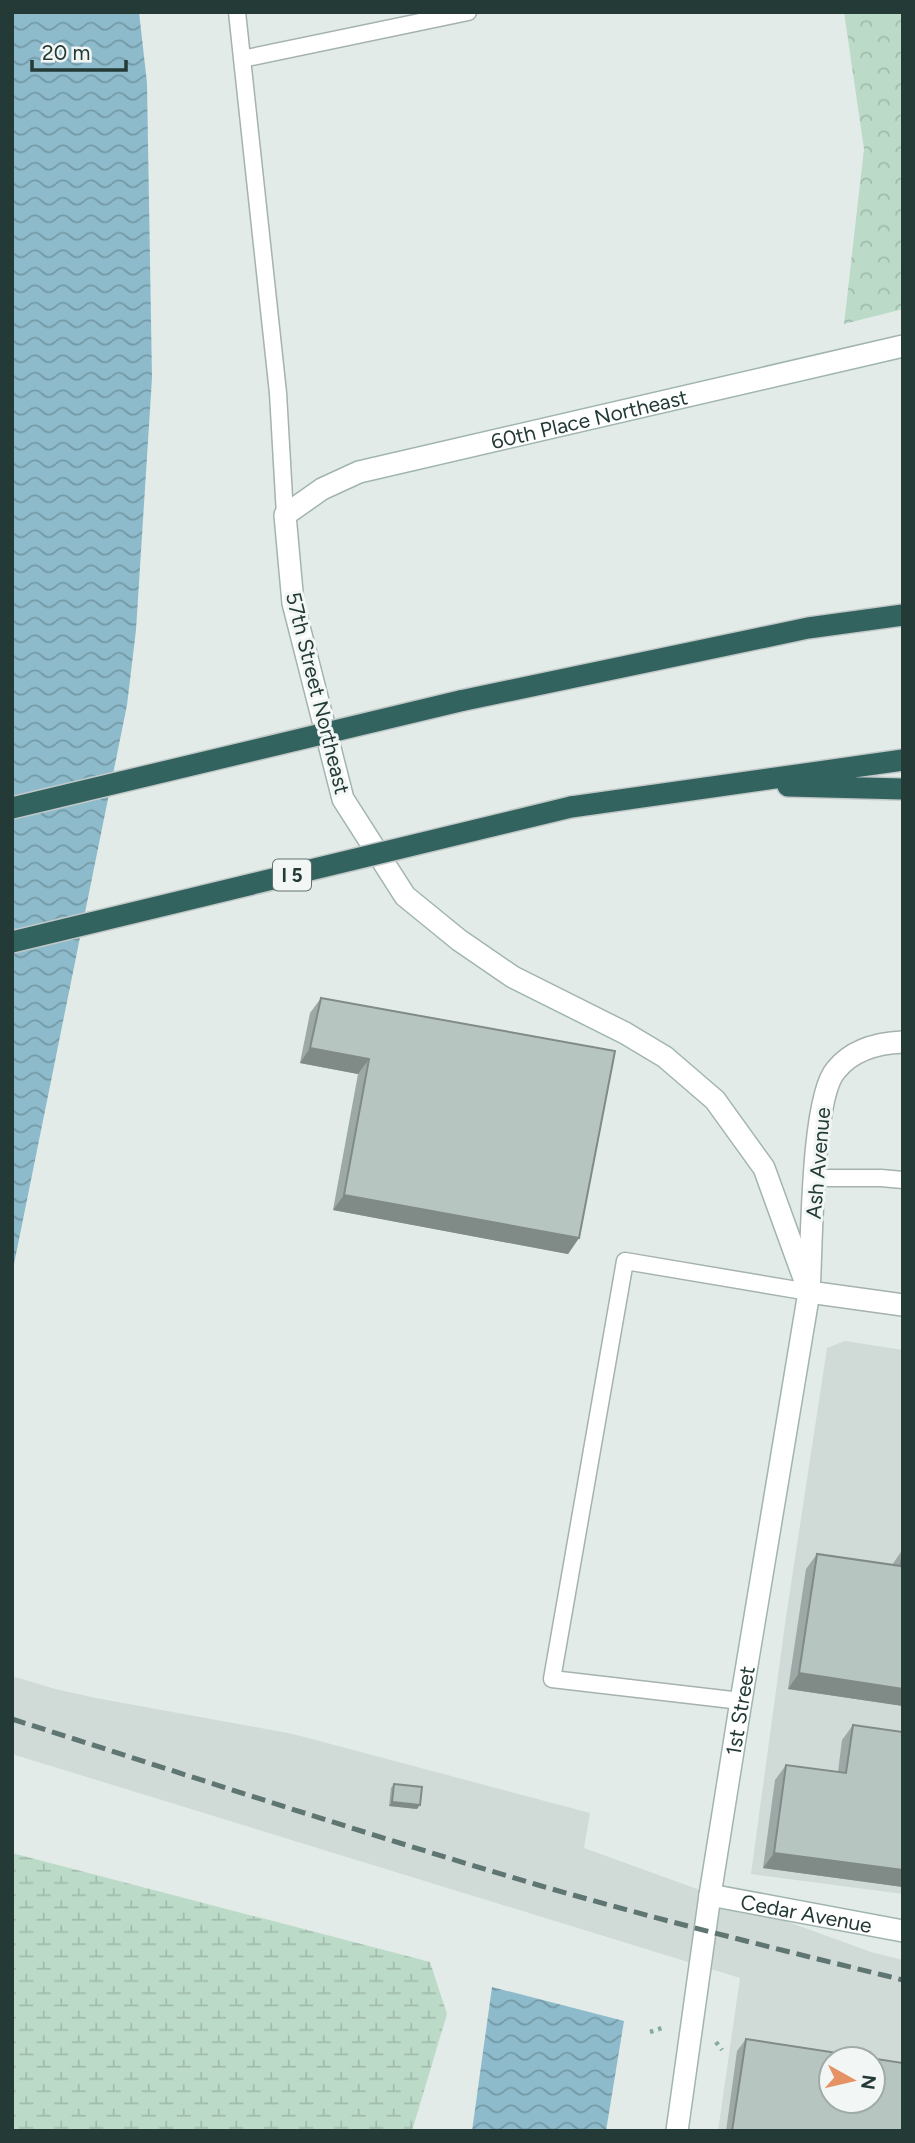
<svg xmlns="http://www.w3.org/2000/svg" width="915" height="2143" font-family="Figtree,sans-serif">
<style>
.built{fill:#d0dad7;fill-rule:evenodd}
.forest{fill:url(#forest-crowns)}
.wetland{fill:url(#wetland-marsh)}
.water{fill:url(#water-waves)}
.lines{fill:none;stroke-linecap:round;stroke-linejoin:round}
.lane-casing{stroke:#a5b2af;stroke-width:19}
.street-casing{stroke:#a5b2af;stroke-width:24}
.secondary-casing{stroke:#a1b5b0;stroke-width:24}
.highway-casing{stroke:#c1c8c7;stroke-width:24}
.path{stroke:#85aba4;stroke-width:4.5;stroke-dasharray:3.5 5;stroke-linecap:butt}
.lane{stroke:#fff;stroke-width:16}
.street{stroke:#fff;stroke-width:21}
.secondary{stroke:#fff;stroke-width:21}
.highway{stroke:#32635f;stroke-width:21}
.rail{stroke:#5e7572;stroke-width:5;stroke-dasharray:14 7;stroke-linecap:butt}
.highway-bridge-casing{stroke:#c1c8c7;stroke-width:24;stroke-linecap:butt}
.highway-bridge{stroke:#32635f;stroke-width:21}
.wall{fill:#9da9a6}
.shaded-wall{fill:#808a87}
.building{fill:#b7c5c1;stroke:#808a87;stroke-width:2;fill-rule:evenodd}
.labels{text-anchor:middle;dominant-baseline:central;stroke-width:6;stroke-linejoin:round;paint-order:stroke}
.shield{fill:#f2f7f5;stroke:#61736f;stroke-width:2}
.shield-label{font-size:19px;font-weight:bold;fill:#233a36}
.street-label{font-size:21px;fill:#233a36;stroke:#f2f7f5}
</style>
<defs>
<pattern id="forest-crowns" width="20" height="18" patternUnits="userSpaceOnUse" patternTransform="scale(1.75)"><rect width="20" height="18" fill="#bcdac8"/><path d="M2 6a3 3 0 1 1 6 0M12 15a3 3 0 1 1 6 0" fill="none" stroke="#a1bcac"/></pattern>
<pattern id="wetland-marsh" width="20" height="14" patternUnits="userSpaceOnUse" patternTransform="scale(1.75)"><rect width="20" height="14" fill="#bcdac8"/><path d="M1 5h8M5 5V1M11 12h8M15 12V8" fill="none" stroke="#a1bcac"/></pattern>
<pattern id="water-waves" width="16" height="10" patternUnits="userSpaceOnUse" patternTransform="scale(1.75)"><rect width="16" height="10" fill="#8ebbcb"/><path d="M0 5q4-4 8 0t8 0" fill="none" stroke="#7499a6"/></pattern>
</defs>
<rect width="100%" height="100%" fill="#e2ebe8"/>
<path class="built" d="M 845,1341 L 903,1350 L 903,1894 L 751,1874 L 786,1617 L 827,1348 Z
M 12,1676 L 55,1689 L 96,1698 L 293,1734 L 590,1813 L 584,1848 L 871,1952 L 903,1960 L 903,2131 L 718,2131 L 740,1978 L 12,1754 ZM 831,2059 L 873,2059 L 873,2101 L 831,2101 Z"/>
<path class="forest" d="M 844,12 L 903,12 L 903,309 L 844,324 L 864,149 Z"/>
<path class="wetland" d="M 12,1853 L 430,1962 L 447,2014 L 412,2131 L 12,2131 Z"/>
<path class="water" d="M 12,12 L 139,12 L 147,83 L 152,378 L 136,630 L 127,705 L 12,1274 Z
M 492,1987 L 624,2021 L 606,2131 L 472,2131 Z"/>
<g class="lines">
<defs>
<path id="lane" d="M 237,12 L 278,393 L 285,515
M 242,59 L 468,12
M 815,1178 L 881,1178 L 903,1180
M 741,1701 L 552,1679 L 625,1261 L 809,1292"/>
<path id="street" d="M 903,1042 C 878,1043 852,1050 836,1070 C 811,1098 812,1248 809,1292 L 903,1305"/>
<g id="secondary">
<path id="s1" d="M 710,1895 L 903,1931"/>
<path id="s2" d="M 677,2131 L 710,1895 L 741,1701 L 809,1292 L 764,1168 L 715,1100 L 665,1057 L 625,1033 L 513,977 L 459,940 L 405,896 L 343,799 L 293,603 L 285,515 L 322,489 L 359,472 L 903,346"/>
</g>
<path id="highway" d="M 460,701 L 808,628 L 903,615
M 788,786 L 903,789
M 571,807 L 903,760"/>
</defs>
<use href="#lane" class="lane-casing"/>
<use href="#street" class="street-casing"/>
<use href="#secondary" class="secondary-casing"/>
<use href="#highway" class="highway-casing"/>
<path class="path" d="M 650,2032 L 665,2027
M 716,2042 L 722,2050"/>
<use href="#lane" class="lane"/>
<use href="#street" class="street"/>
<use href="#secondary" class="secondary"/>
<use href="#highway" class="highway"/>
<path class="rail" d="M 12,1719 C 187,1775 362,1833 538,1885 C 659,1920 781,1950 903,1980"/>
<defs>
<path id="highway-bridge" d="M 12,808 L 460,701
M 12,942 L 571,807"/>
</defs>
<use href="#highway-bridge" class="highway-bridge-casing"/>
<use href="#highway-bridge" class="highway-bridge"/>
</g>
<path class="wall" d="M 321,998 L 579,1238 L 568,1254 L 333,1210 L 358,1074 L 300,1063 L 310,1013 Z
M 903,1549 L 903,1706 L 788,1689 L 806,1569 L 817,1554 L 892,1565 Z
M 853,1725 L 903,1732 L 903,1887 L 763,1868 L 775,1780 L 786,1765 L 838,1772 L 842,1740 Z
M 394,1784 L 417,1809 L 389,1806 L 391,1788 Z
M 746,2039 L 903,2131 L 726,2131 L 737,2051 Z"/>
<path class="shaded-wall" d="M 310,1048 L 369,1059 L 358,1074 L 300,1063 Z
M 344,1195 L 579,1238 L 568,1254 L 333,1210 Z
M 799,1673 L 903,1689 L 903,1706 L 788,1689 Z
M 392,1802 L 420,1805 L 417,1809 L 389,1806 Z
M 774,1853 L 903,1870 L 903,1887 L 763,1868 Z"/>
<path class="building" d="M 321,998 L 615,1051 L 579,1238 L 344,1195 L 369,1059 L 310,1048 Z
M 903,1551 L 903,1689 L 799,1673 L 817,1554 L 901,1566 Z
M 853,1725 L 903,1732 L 903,1870 L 774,1853 L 786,1765 L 846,1773 Z
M 394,1784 L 422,1787 L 420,1805 L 392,1802 Z
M 746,2039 L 903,2063 L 903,2131 L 732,2131 ZM 831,2059 L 873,2059 L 873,2101 L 831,2101 Z"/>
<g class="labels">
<rect class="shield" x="273" y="859.5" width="38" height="31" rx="5"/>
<g class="shield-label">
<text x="292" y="875">I 5</text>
</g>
<g class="street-label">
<text stroke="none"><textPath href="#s2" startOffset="2166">60th Place Northeast</textPath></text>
<text transform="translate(318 693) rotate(76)">57th Street Northeast</text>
<text transform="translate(818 1163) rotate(-85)">Ash Avenue</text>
<text stroke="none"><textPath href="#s2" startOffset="425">1st Street</textPath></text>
<text stroke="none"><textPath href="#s1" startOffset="98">Cedar Avenue</textPath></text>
</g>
</g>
<rect width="915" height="2143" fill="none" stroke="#233a36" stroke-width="28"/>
<g transform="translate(852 2080) rotate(98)"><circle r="33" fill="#f2f7f5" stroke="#9faba9" stroke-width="2"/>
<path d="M0-5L12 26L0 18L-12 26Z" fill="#e59365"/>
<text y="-10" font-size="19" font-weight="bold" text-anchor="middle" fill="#233a36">N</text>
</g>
<path d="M32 60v10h94v-10" fill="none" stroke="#233a36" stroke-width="3.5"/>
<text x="42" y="60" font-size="21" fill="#233a36" stroke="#f2f7f5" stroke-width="5" paint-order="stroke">20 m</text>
</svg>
